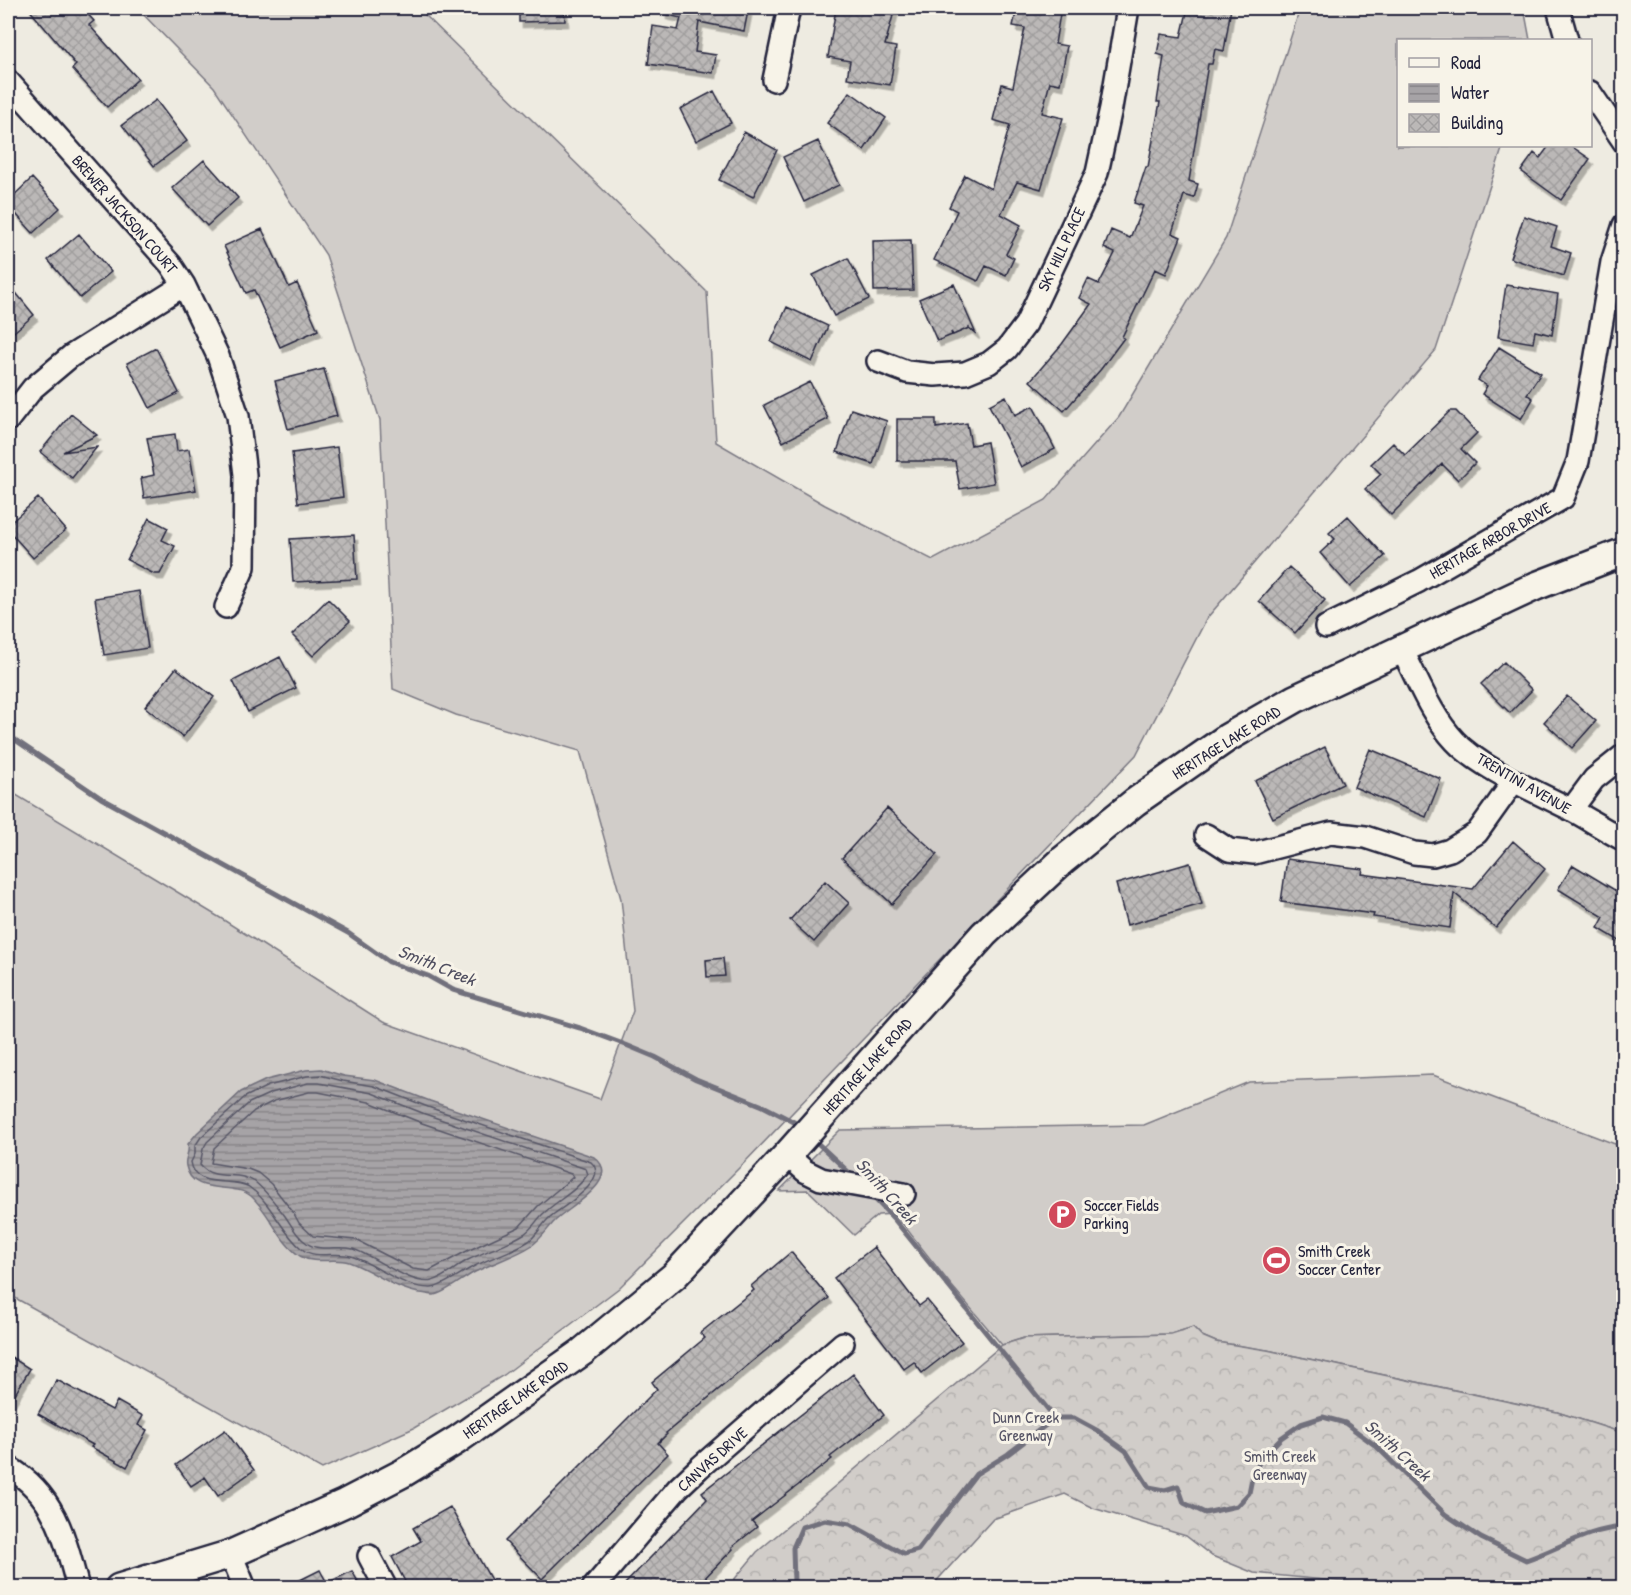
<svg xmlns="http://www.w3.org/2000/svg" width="1631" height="1595" font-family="'Patrick Hand',sans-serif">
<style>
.grass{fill:#d1cdc9;stroke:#7a7882;stroke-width:1.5}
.forest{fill:url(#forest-crowns);stroke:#7a7882;stroke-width:1.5}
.water{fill:url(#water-rules);stroke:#716f7b;stroke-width:1.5}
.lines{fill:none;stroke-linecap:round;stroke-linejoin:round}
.shore{stroke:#575666;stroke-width:1.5}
.stream{stroke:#716f7b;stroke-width:5}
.building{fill:url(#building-cross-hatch);stroke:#22223b;stroke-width:1.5;filter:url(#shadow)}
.minor-casing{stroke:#22223b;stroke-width:26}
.major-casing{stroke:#22223b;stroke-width:32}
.minor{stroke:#f7f3e8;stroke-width:21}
.major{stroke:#f7f3e8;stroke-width:27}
.labels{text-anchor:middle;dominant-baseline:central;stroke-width:6;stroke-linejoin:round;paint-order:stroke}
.street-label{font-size:16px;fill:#22223b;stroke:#f7f3e8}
.poi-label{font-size:16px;fill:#22223b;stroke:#f7f3e8;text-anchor:start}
.park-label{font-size:16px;fill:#575566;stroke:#f7f3e8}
.water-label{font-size:18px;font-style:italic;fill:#504f60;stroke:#f7f3e8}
</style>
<defs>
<pattern id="forest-crowns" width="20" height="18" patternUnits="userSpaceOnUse" patternTransform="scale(1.5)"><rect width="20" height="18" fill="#d1cdc9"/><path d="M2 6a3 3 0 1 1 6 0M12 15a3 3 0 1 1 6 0" fill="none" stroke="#b3b0ae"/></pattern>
<pattern id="water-rules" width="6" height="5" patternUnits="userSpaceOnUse" patternTransform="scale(1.5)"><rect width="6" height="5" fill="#a6a3a6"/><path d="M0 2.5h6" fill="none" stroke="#878488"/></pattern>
<pattern id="building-cross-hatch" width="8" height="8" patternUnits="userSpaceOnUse" patternTransform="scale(1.5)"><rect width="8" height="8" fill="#bbb8b7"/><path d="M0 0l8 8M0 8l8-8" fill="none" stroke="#a09e9e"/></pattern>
<filter id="shadow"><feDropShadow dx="3.5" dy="5.5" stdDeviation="0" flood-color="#0004"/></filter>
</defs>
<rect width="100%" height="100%" fill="#eeebe1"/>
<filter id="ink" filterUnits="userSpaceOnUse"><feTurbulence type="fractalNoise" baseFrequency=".0167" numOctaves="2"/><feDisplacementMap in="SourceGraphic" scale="12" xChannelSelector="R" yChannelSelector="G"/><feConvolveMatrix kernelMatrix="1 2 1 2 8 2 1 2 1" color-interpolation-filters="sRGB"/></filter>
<g filter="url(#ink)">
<path class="grass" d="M 137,8 L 418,8 L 707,292 L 716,442 L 825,505 L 933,560 L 1046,500 L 1119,417 L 1226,238 L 1298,15 L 1297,8 L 1524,8 L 1530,40 L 1398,40 L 1398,146 L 1503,146 L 1436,350 L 1207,618 L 1136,755 L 745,1162 L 619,1288 L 504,1375 L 414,1428 L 322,1469 L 8,1294 L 8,790 L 222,919 L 383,1022 L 600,1099 L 633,1011 L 621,899 L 580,751 L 456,715 L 393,689 L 380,420 L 326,255 L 214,87 Z
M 1433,1075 L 1623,1147 L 1623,1433 L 1557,1412 L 1267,1350 L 1216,1342 L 1202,1336 L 1193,1327 L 1171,1334 L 1024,1338 L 1002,1345 L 951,1285 L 895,1214 L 878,1215 L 854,1235 L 808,1190 L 779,1191 L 840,1130 L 1144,1125 L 1249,1082 Z"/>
<path class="forest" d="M 1193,1327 L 1202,1336 L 1216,1342 L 1267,1350 L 1557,1412 L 1623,1433 L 1623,1587 L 1407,1588 L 1254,1573 L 1212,1556 L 1186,1536 L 1093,1508 L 1065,1494 L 993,1519 L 931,1587 L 728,1587 L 757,1552 L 1002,1345 L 1024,1338 L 1171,1334 Z"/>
<path class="water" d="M 321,1069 L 344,1076 L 375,1080 L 430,1101 L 594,1157 C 625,1180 565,1209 553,1223 C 546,1231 540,1240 531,1246 C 514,1257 492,1263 473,1273 C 464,1278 443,1294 434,1295 C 430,1295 424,1293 420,1293 C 394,1289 374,1271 349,1262 C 334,1257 315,1265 300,1256 C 278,1241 271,1214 251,1196 C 233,1181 192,1197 186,1166 C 184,1158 190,1154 188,1144 L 197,1133 L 241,1092 L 266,1080 L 306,1070 Z"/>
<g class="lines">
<path class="shore" d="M 320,1075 L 343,1081 L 374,1086 L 428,1107 L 591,1162 C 611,1180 562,1207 550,1217 C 542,1224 538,1234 529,1241 C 512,1252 489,1258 471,1268 C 461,1273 440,1288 431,1288 C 401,1288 378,1265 351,1256 C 335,1251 316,1260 302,1249 C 281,1232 272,1203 249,1187 C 233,1176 195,1191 191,1162 L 195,1154 L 195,1146 L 201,1137 L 245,1097 L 268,1086 L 307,1076 Z
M 308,1083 L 319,1083 L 372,1093 L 425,1114 L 586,1169 L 588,1174 C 577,1191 559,1199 544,1213 C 536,1220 532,1230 522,1235 C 505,1245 486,1251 468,1260 C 457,1266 444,1278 432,1281 C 411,1286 373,1255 353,1249 C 339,1245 320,1252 308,1244 C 297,1237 292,1226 285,1216 C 276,1204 266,1191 255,1182 C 239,1170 213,1182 200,1165 L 203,1149 L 207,1142 L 249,1103 L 271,1093 Z
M 309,1092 L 318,1092 L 369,1102 L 422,1123 L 571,1174 L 573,1177 L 538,1206 L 519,1227 L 465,1252 L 429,1271 L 413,1269 L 356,1240 L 313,1236 L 299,1223 L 293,1212 L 271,1184 L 258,1173 L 248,1169 L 211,1163 L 214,1148 L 254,1111 L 274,1101 Z"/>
<path class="stream" d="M 8,735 L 101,798 L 348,933 L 389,962 L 428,976 L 453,990 L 580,1028 L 626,1045 L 655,1057 L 696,1079 L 763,1106 L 794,1122 L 800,1128
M 812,1138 L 855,1178
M 872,1196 L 894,1219 L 1055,1418 L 1074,1418 L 1098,1431 L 1126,1451 L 1149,1487 L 1165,1490 L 1178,1486 L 1184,1503 L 1205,1513 L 1237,1506 L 1249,1493 L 1252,1478 L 1261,1458 L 1281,1438 L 1301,1424 L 1323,1417 L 1345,1423 L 1376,1446 L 1445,1514 L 1481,1538 L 1526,1560 C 1559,1549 1588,1529 1624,1527
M 796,1588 L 794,1582 L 793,1548 L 802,1527 L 825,1520 L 850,1524 L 904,1554 L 918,1550 L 976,1474 L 1008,1454 L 1055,1418"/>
</g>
<path class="building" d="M 28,8 L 82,8 L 94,21 L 89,25 L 138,79 L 107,107 L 72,69 L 76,65 Z
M 519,8 L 564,8 L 565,21 L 519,22 Z
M 663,8 L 734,8 L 748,11 L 744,31 L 699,22 L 695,52 L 716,55 L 713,73 L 648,64 L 653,26 L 678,30 L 681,18 L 663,14 Z
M 836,8 L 895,8 L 885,45 L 896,47 L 890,85 L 847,78 L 850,61 L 828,57 Z
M 1017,8 L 1061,8 L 1055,44 L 1067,46 L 1060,84 L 1050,82 L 1042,113 L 1063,118 L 1041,189 L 1017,182 L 1001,214 L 1021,225 L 1006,254 L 1014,258 L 1006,275 L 986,266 L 978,281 L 934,260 L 957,211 L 949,207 L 965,175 L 991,189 L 1010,125 L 993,120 L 1002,84 L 1013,87 L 1025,28 L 1013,26 Z
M 1188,8 L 1231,8 L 1224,51 L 1215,49 L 1212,64 L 1208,64 L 1189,181 L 1198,184 L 1194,198 L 1184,195 L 1172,233 L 1181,237 L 1166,274 L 1155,269 L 1122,337 L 1124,338 L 1101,369 L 1064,411 L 1030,381 L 1062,344 L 1091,304 L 1079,298 L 1088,279 L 1099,284 L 1115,253 L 1104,248 L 1111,230 L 1130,238 L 1143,206 L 1134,203 L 1146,167 L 1148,167 L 1160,102 L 1157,102 L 1164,56 L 1157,54 L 1161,34 L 1181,37 Z
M 714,91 L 731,123 L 696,141 L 680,109 Z
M 850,92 L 886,118 L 864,150 L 827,123 Z
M 156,100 L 187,141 L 154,166 L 122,125 Z
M 744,132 L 777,150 L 753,197 L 719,180 Z
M 818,141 L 839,185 L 804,202 L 783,157 Z
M 1549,146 L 1571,146 L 1590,159 L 1561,200 L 1521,171 L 1534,153 L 1540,158 Z
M 204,160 L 238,198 L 207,226 L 172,188 Z
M 32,178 L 60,208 L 33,233 L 8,205 L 8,201 Z
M 1524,216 L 1557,227 L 1551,246 L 1571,253 L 1564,276 L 1510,258 Z
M 262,229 L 289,287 L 297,283 L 318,330 L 280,347 L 254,290 L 246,293 L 224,246 Z
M 79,234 L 111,272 L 80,298 L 48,260 Z
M 911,240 L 913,290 L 874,291 L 873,241 Z
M 848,258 L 869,299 L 834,316 L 813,275 Z
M 8,283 L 34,315 L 8,337 Z
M 954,284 L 976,334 L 969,328 L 953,335 L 951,332 L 952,335 L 937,341 L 919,299 Z
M 1506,285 L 1558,294 L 1552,335 L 1535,331 L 1533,343 L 1498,337 Z
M 787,307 L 828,326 L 812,362 L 771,342 Z
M 1499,347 L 1541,373 L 1527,394 L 1533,399 L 1521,419 L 1482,394 L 1487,386 L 1478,380 Z
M 156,348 L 179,393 L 150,408 L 127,363 Z
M 324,369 L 337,416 L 288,429 L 275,381 Z
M 810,382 L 828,419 L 783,442 L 764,405 Z
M 1006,396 L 1015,415 L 1033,406 L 1055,449 L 1021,467 L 989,405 Z
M 851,409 L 887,421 L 873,464 L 837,452 Z
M 1450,411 L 1456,411 L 1477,433 L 1461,449 L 1475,463 L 1458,480 L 1442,464 L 1391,515 L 1365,489 L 1381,474 L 1371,464 L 1393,443 L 1405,455 Z
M 71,414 L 97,435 L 63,452 L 97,447 L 72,478 L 40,452 Z
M 897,419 L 936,419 L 936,428 L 967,423 L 971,445 L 987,442 L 994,483 L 960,489 L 955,461 L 897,461 Z
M 175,434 L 177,451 L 189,449 L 196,490 L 144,498 L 141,478 L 154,475 L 147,438 Z
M 337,447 L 343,497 L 298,503 L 292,453 Z
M 38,498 L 66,530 L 33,558 L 8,530 L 8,525 Z
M 1348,516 L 1385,556 L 1350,587 L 1320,553 L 1335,539 L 1329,533 Z
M 149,518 L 168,528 L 162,540 L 175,546 L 160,574 L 154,574 L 127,560 Z
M 354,535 L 357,579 L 293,582 L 290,539 Z
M 1289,567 L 1325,600 L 1295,633 L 1259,601 Z
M 139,591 L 148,648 L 104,655 L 95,598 Z
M 328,599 L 350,621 L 313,656 L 292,635 Z
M 280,657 L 296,688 L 248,712 L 233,681 Z
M 1504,662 L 1532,690 L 1510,713 L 1481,684 Z
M 176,668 L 214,697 L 183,737 L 145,707 Z
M 1567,696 L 1596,721 L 1572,748 L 1544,722 Z
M 1325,747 L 1343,784 L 1273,818 L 1255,781 Z
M 1370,749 L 1441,779 L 1426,817 L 1354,787 Z
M 887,808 L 937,854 L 892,904 L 842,858 Z
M 1513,841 L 1545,869 L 1496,928 L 1454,893 L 1450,928 L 1373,917 L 1374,914 L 1281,902 L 1287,859 L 1363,869 L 1362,874 L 1473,889 Z
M 1190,863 L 1202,904 L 1127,925 L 1116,884 Z
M 1573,865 L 1623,895 L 1623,943 L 1598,928 L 1604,917 L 1558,889 Z
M 825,881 L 849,903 L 814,942 L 790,920 Z
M 723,958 L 725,976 L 707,977 L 706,960 Z
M 874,1247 L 919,1306 L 927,1300 L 962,1342 L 922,1373 L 914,1362 L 904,1369 L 834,1278 Z
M 791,1252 L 829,1298 L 666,1433 L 667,1434 L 658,1443 L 668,1454 L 542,1579 L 505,1541 L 657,1389 L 652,1382 L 705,1338 L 700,1333 L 754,1290 L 751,1286 Z
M 8,1355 L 30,1369 L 8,1406 Z
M 853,1374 L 884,1415 L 830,1457 L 832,1459 L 752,1521 L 757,1527 L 732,1547 L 733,1549 L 696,1587 L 622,1587 L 707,1499 L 702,1492 Z
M 57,1380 L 112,1410 L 117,1401 L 143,1416 L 138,1425 L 147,1430 L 127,1467 L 91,1447 L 93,1445 L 38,1414 Z
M 225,1430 L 254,1470 L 218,1496 L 205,1477 L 191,1486 L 176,1465 Z
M 450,1507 L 495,1587 L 408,1587 L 392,1557 L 421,1541 L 413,1528 Z
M 320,1570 L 327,1583 L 352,1571 L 361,1587 L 286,1587 Z"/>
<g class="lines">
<defs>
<path id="minor" d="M 1558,8 L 1567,40
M 774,80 L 789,8
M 8,81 L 171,265 L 184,285 L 218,356 L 238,416 L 245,475 L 244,567 L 226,607
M 1590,92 L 1624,142
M 878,361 L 907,372 L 935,375 L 965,373 L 989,363 L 1007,349 L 1026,324 L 1097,173 L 1111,108 L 1128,8
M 8,420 L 33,388 L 71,356 L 184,285
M 1326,627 L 1419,581 L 1563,498 L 1578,461 L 1612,262 L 1624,225
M 1402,650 C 1418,680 1431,716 1455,741 C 1480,768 1535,791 1568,808 C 1587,818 1605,830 1624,840
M 1571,810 L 1594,779 L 1624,755
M 1206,835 L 1229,850 L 1254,853 L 1331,833 L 1365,837 L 1414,853 L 1433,855 L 1450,850 L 1477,833 L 1514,781
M 787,1155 L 805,1171 L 821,1179 L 904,1194
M 8,1467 C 55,1494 65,1538 78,1588
M 231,1554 L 245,1588
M 369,1556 L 386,1588
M 593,1588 L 678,1488 L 699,1468 L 843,1343"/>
<path id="major" d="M 119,1588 L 231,1554 L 345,1503 L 403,1473 L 457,1440 L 582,1352 L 674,1276 L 787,1155 L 984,934 L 1063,860 L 1135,802 L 1227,738 L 1295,699 L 1536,586 L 1624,552"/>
</defs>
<use href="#minor" class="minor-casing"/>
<use href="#major" class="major-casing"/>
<use href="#minor" class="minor"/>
<use href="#major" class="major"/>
</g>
</g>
<defs>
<symbol id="parking-disc" viewBox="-11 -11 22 22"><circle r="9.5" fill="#d1495b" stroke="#f7f3e8"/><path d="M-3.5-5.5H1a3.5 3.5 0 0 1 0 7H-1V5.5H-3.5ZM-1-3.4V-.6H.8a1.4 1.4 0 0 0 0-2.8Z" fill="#fff"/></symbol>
<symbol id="stadium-disc" viewBox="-11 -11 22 22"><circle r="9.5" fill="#d1495b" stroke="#f7f3e8"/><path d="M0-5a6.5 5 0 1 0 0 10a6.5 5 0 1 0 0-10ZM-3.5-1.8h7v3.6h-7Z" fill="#fff"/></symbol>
</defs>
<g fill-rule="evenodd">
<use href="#parking-disc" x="1046" y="1198" width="33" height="33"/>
<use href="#stadium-disc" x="1260" y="1244" width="33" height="33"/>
</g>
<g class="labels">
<g class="street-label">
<text transform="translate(125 214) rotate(49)">BREWER JACKSON COURT</text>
<text transform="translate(1061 249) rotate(-65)">SKY HILL PLACE</text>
<text transform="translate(1490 540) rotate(-30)">HERITAGE ARBOR DRIVE</text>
<text transform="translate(1226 742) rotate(-32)">HERITAGE LAKE ROAD</text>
<text transform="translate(1524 783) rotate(30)">TRENTINI AVENUE</text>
<text transform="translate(867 1066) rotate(-48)">HERITAGE LAKE ROAD</text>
<text transform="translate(515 1399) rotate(-35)">HERITAGE LAKE ROAD</text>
<text transform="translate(712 1459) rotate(-42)">CANVAS DRIVE</text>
</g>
<g class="poi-label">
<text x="1084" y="1205">Soccer Fields<tspan x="1084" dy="18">Parking</tspan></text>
<text x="1298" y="1251">Smith Creek<tspan x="1298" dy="18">Soccer Center</tspan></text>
</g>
<g class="park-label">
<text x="1026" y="1417">Dunn Creek<tspan x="1026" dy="18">Greenway</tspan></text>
<text x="1280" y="1456">Smith Creek<tspan x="1280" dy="18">Greenway</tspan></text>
</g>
<g class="water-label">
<text transform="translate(437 965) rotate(22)">Smith Creek</text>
<text transform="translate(887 1191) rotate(48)">Smith Creek</text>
<text transform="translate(1398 1450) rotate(42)">Smith Creek</text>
</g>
</g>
<rect width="1631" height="1595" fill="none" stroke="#f7f3e8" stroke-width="30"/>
<rect x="15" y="15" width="1601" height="1565" fill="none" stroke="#22223b" stroke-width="2" filter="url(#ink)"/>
<rect x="1397" y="39" width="195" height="108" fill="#f7f3e8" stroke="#a29fa3" stroke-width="1.5"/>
<rect x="1409" y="58" width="30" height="9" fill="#f7f3e8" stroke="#a29fa3" stroke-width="1.5"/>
<text x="1451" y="69" font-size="18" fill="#22223b">Road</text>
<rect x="1409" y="84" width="30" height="18" fill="url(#water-rules)" stroke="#a29fa3" stroke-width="1.5"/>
<text x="1451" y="99" font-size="18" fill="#22223b">Water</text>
<rect x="1409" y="114" width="30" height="18" fill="url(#building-cross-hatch)" stroke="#a29fa3" stroke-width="1.5"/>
<text x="1451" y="129" font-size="18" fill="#22223b">Building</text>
</svg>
